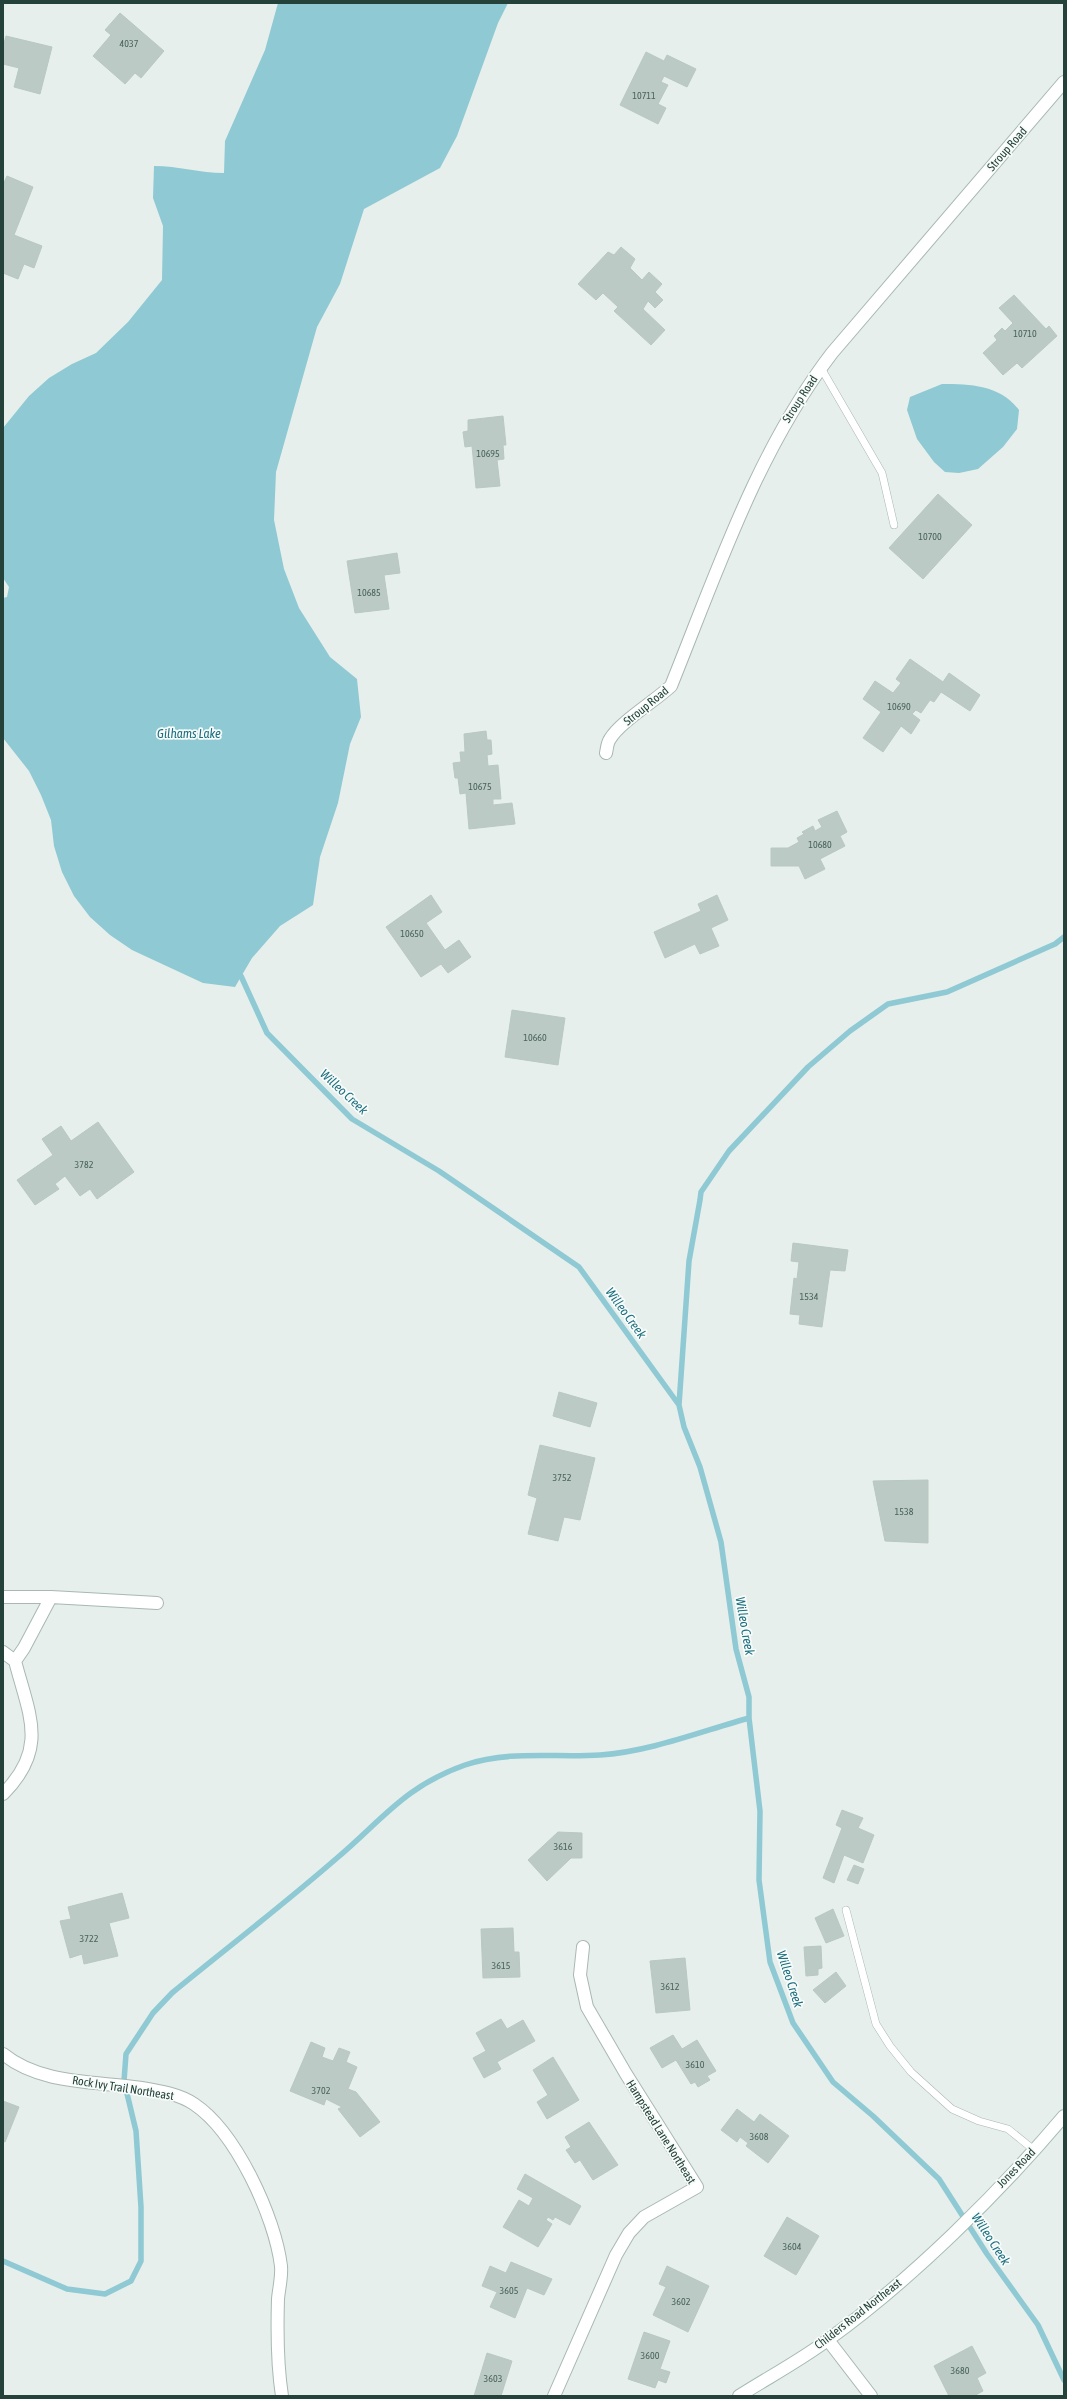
<svg xmlns="http://www.w3.org/2000/svg" width="1067" height="2399" font-family="'Asap Condensed',sans-serif">
<style>
.water{fill:#8ec9d4}
.lines{fill:none;stroke-linecap:round;stroke-linejoin:round}
.stream{stroke:#8ec9d4;stroke-width:5.5}
.building{fill:#bbcac4;stroke:#b8c9c2}
.lane-casing{stroke:#a8b8b2;stroke-width:8}
.street-casing{stroke:#a8b8b2;stroke-width:14}
.secondary-casing{stroke:#a4bbb3;stroke-width:14}
.lane{stroke:#fff;stroke-width:7}
.street{stroke:#fff;stroke-width:12}
.secondary{stroke:#fff;stroke-width:12}
.labels{text-anchor:middle;dominant-baseline:central;stroke-width:3.5;stroke-linejoin:round;paint-order:stroke}
.number-label{font-size:10px;fill:#4a645c}
.street-label{font-size:12px;fill:#24423a;stroke:#f7fbf9}
.water-label{font-size:13px;font-style:italic;fill:#1c6f80;stroke:#f7fbf9}
</style>
<rect width="100%" height="100%" fill="#e6efeb"/>
<path class="water" d="M 278,3 L 508,3 L 498,23 L 457,136 L 440,168 L 364,209 L 340,284 L 317,327 L 276,472 L 274,520 L 284,569 L 299,608 L 330,657 L 357,679 L 361,717 L 350,744 L 338,803 L 320,857 L 313,905 L 280,926 L 252,958 L 235,987 L 203,983 L 132,950 L 110,935 L 90,917 L 74,896 L 62,872 L 54,846 L 51,820 L 41,795 L 29,771 L 3,738 L 3,598 L 7,597 L 9,587 L 3,578 L 3,428 L 29,396 L 49,378 L 72,364 L 96,353 L 128,322 L 162,280 L 163,226 L 153,198 L 154,166 C 178,166 200,173 224,173 L 225,141 L 265,50 Z
M 942,384 C 971,384 1000,385 1019,410 L 1017,429 L 1003,447 L 978,469 L 959,473 L 945,472 L 934,462 L 917,439 L 907,410 L 910,397 Z"/>
<g class="lines">
<path class="stream" d="M 241,976 L 267,1033 L 352,1119 L 439,1171 L 579,1267 L 679,1405 L 684,1427 L 700,1467 L 721,1542 L 736,1649 L 749,1697 L 749,1718 L 760,1811 L 759,1880 L 770,1962 L 793,2023 L 833,2082 L 873,2116 L 939,2179 L 987,2254 L 1038,2325 L 1064,2380
M 679,1405 L 689,1261 L 700,1200 L 701,1192 L 729,1151 L 808,1067 L 850,1031 L 888,1004 L 947,992 L 1055,944 L 1064,937
M 3,2261 L 67,2289 L 105,2294 L 131,2281 L 141,2261 L 141,2207 L 136,2131 L 124,2081 L 126,2054 L 153,2013 L 172,1993 C 227,1948 283,1905 337,1858 C 382,1820 405,1786 465,1765 C 509,1750 555,1758 600,1755 C 649,1752 702,1731 749,1718"/>
</g>
<path class="building" d="M 120,13 L 164,51 L 141,78 L 135,73 L 125,84 L 93,56 L 111,35 L 105,30 Z
M 6,36 L 52,47 L 40,94 L 14,87 L 19,68 L 3,64 L 3,47 Z
M 646,52 L 664,61 L 667,55 L 696,69 L 687,87 L 664,76 L 661,82 L 668,85 L 658,104 L 666,108 L 658,124 L 620,105 Z
M 7,176 L 33,187 L 14,235 L 42,246 L 34,268 L 24,264 L 18,279 L 3,273 L 3,185 Z
M 621,247 L 635,259 L 630,268 L 642,280 L 649,272 L 662,284 L 655,292 L 663,300 L 655,308 L 648,301 L 643,309 L 665,330 L 651,345 L 614,311 L 618,307 L 603,293 L 596,300 L 578,284 L 608,252 L 614,255 Z
M 1014,295 L 1046,329 L 1049,326 L 1057,336 L 1022,368 L 1017,363 L 1003,375 L 983,353 L 997,340 L 994,336 L 1002,328 L 1005,331 L 1013,323 L 999,308 Z
M 503,416 L 506,445 L 503,445 L 504,459 L 497,460 L 500,486 L 476,488 L 472,446 L 465,447 L 463,432 L 468,431 L 468,420 Z
M 938,494 L 972,525 L 923,579 L 889,548 Z
M 397,553 L 400,573 L 384,575 L 389,609 L 355,613 L 347,561 Z
M 910,659 L 943,682 L 949,673 L 980,695 L 970,711 L 941,692 L 934,702 L 930,700 L 921,713 L 916,710 L 912,714 L 920,720 L 911,734 L 901,726 L 883,752 L 863,738 L 881,712 L 863,699 L 875,681 L 893,693 L 901,683 L 896,679 Z
M 486,731 L 487,740 L 491,740 L 492,754 L 487,755 L 488,766 L 498,765 L 501,799 L 493,799 L 493,805 L 512,803 L 515,824 L 469,829 L 466,793 L 460,794 L 458,778 L 455,778 L 453,763 L 461,762 L 460,752 L 465,752 L 464,734 Z
M 837,811 L 847,832 L 840,836 L 845,846 L 820,859 L 825,869 L 805,879 L 799,866 L 771,866 L 771,848 L 788,848 L 799,842 L 797,838 L 804,834 L 802,832 L 813,826 L 815,831 L 822,827 L 818,820 Z
M 431,895 L 442,912 L 426,923 L 445,950 L 459,940 L 471,957 L 448,973 L 441,964 L 421,977 L 386,927 Z
M 717,895 L 728,920 L 711,928 L 719,946 L 700,954 L 695,944 L 665,958 L 654,932 L 701,911 L 698,904 Z
M 512,1010 L 565,1018 L 558,1065 L 505,1057 Z
M 98,1122 L 134,1172 L 97,1199 L 90,1189 L 80,1196 L 65,1176 L 55,1184 L 59,1189 L 35,1205 L 17,1180 L 53,1155 L 42,1139 L 61,1126 L 71,1141 Z
M 793,1243 L 848,1250 L 845,1271 L 830,1270 L 822,1327 L 799,1324 L 800,1315 L 790,1314 L 794,1278 L 797,1279 L 799,1262 L 791,1261 Z
M 559,1392 L 597,1403 L 590,1427 L 553,1416 Z
M 540,1445 L 595,1458 L 580,1520 L 564,1517 L 558,1541 L 528,1534 L 537,1498 L 528,1495 Z
M 928,1480 L 928,1543 L 885,1541 L 873,1481 Z
M 842,1810 L 863,1818 L 858,1828 L 874,1835 L 863,1863 L 844,1855 L 834,1883 L 823,1878 L 842,1828 L 836,1825 Z
M 558,1832 L 582,1833 L 582,1858 L 571,1858 L 547,1881 L 528,1860 Z
M 854,1865 L 864,1869 L 858,1884 L 847,1880 Z
M 122,1893 L 129,1918 L 109,1923 L 118,1956 L 84,1964 L 82,1954 L 70,1958 L 60,1921 L 71,1919 L 68,1907 Z
M 833,1909 L 844,1936 L 826,1943 L 815,1918 Z
M 513,1928 L 514,1952 L 519,1952 L 520,1977 L 483,1978 L 481,1929 Z
M 821,1946 L 822,1968 L 818,1969 L 818,1975 L 806,1976 L 804,1947 Z
M 685,1958 L 690,2010 L 656,2013 L 650,1961 Z
M 836,1972 L 846,1986 L 825,2003 L 813,1990 Z
M 501,2019 L 507,2029 L 523,2020 L 535,2041 L 497,2062 L 501,2069 L 484,2078 L 473,2058 L 486,2051 L 476,2033 Z
M 673,2035 L 682,2049 L 697,2040 L 716,2071 L 707,2076 L 710,2080 L 698,2087 L 695,2082 L 691,2084 L 676,2060 L 662,2068 L 650,2048 Z
M 311,2042 L 325,2048 L 322,2057 L 333,2061 L 339,2048 L 350,2052 L 346,2062 L 357,2067 L 348,2089 L 356,2092 L 380,2122 L 360,2137 L 338,2109 L 342,2107 L 326,2099 L 324,2105 L 290,2091 Z
M 553,2057 L 579,2100 L 547,2119 L 537,2102 L 548,2095 L 533,2070 Z
M 3,2101 L 19,2107 L 5,2142 L 3,2141 Z
M 737,2109 L 754,2122 L 760,2114 L 789,2136 L 768,2163 L 746,2146 L 748,2143 L 740,2137 L 737,2142 L 721,2130 Z
M 589,2122 L 618,2165 L 593,2180 L 580,2160 L 575,2163 L 566,2150 L 571,2147 L 565,2137 Z
M 525,2174 L 581,2206 L 570,2225 L 555,2217 L 553,2220 L 548,2217 L 546,2220 L 552,2224 L 538,2247 L 503,2227 L 519,2200 L 529,2206 L 533,2198 L 517,2189 Z
M 787,2217 L 819,2236 L 796,2275 L 764,2256 Z
M 511,2262 L 552,2279 L 544,2295 L 527,2288 L 515,2318 L 490,2307 L 497,2292 L 482,2286 L 490,2266 L 506,2273 Z
M 667,2266 L 709,2286 L 688,2332 L 653,2315 L 666,2287 L 659,2284 Z
M 644,2332 L 670,2341 L 660,2369 L 670,2372 L 666,2383 L 658,2380 L 655,2388 L 628,2379 Z
M 972,2346 L 986,2373 L 977,2378 L 983,2391 L 974,2396 L 949,2396 L 934,2366 Z
M 487,2353 L 512,2361 L 501,2396 L 474,2396 Z"/>
<g class="lines">
<defs>
<path id="lane" d="M 821,368 L 882,473 L 894,525
M 846,1910 L 876,2024 L 890,2046 L 911,2072 L 952,2109 L 979,2121 L 1008,2129 L 1034,2150"/>
<path id="street" d="M 606,753 C 607,749 607,743 610,739 C 620,722 655,701 671,686 C 717,572 757,451 832,353 L 1064,82
M 3,1597 L 51,1597 L 157,1603
M 3,1652 L 15,1661 C 29,1715 49,1748 3,1794
M 15,1661 L 24,1648 L 51,1597
M 3,2054 C 41,2085 96,2081 142,2088 C 160,2091 179,2094 194,2104 C 236,2132 275,2217 281,2266 C 282,2277 279,2288 278,2299 C 277,2331 277,2364 282,2396
M 828,2340 L 871,2396
M 554,2396 L 616,2255 L 629,2233 L 644,2217 L 697,2187 L 626,2074 L 587,2007 L 580,1975 L 583,1947"/>
<path id="secondary" d="M 739,2396 C 769,2377 801,2360 829,2339 C 912,2279 998,2194 1064,2116"/>
</defs>
<use href="#lane" class="lane-casing"/>
<use href="#street" class="street-casing"/>
<use href="#secondary" class="secondary-casing"/>
<use href="#lane" class="lane"/>
<use href="#street" class="street"/>
<use href="#secondary" class="secondary"/>
</g>
<g class="labels">
<g class="number-label">
<text x="129" y="43">4037</text>
<text x="644" y="95">10711</text>
<text x="1025" y="333">10710</text>
<text x="488" y="453">10695</text>
<text x="930" y="536">10700</text>
<text x="369" y="592">10685</text>
<text x="899" y="706">10690</text>
<text x="480" y="786">10675</text>
<text x="820" y="844">10680</text>
<text x="412" y="933">10650</text>
<text x="535" y="1037">10660</text>
<text x="84" y="1164">3782</text>
<text x="809" y="1296">1534</text>
<text x="562" y="1477">3752</text>
<text x="904" y="1511">1538</text>
<text x="563" y="1846">3616</text>
<text x="89" y="1938">3722</text>
<text x="501" y="1965">3615</text>
<text x="670" y="1986">3612</text>
<text x="695" y="2064">3610</text>
<text x="321" y="2090">3702</text>
<text x="759" y="2136">3608</text>
<text x="792" y="2246">3604</text>
<text x="509" y="2290">3605</text>
<text x="681" y="2301">3602</text>
<text x="650" y="2355">3600</text>
<text x="960" y="2370">3680</text>
<text x="493" y="2378">3603</text>
</g>
<g class="street-label">
<text transform="translate(1007 149) rotate(-49)">Stroup Road</text>
<text transform="translate(800 399) rotate(-57)">Stroup Road</text>
<text transform="translate(646 706) rotate(-39)">Stroup Road</text>
<text transform="translate(123 2088) rotate(9)">Rock Ivy Trail Northeast</text>
<text transform="translate(661 2132) rotate(58)">Hampstead Lane Northeast</text>
<text transform="translate(1016 2168) rotate(-46)">Jones Road</text>
<text transform="translate(858 2314) rotate(-38)">Childers Road Northeast</text>
</g>
<g class="water-label">
<text x="189" y="733">Gilhams Lake</text>
<text transform="translate(344 1092) rotate(43)">Willeo Creek</text>
<text transform="translate(626 1313) rotate(54)">Willeo Creek</text>
<text transform="translate(745 1626) rotate(80)">Willeo Creek</text>
<text transform="translate(790 1979) rotate(72)">Willeo Creek</text>
<text transform="translate(991 2239) rotate(57)">Willeo Creek</text>
</g>
</g>
<rect width="1067" height="2399" fill="none" stroke="#24423a" stroke-width="8"/>
</svg>
